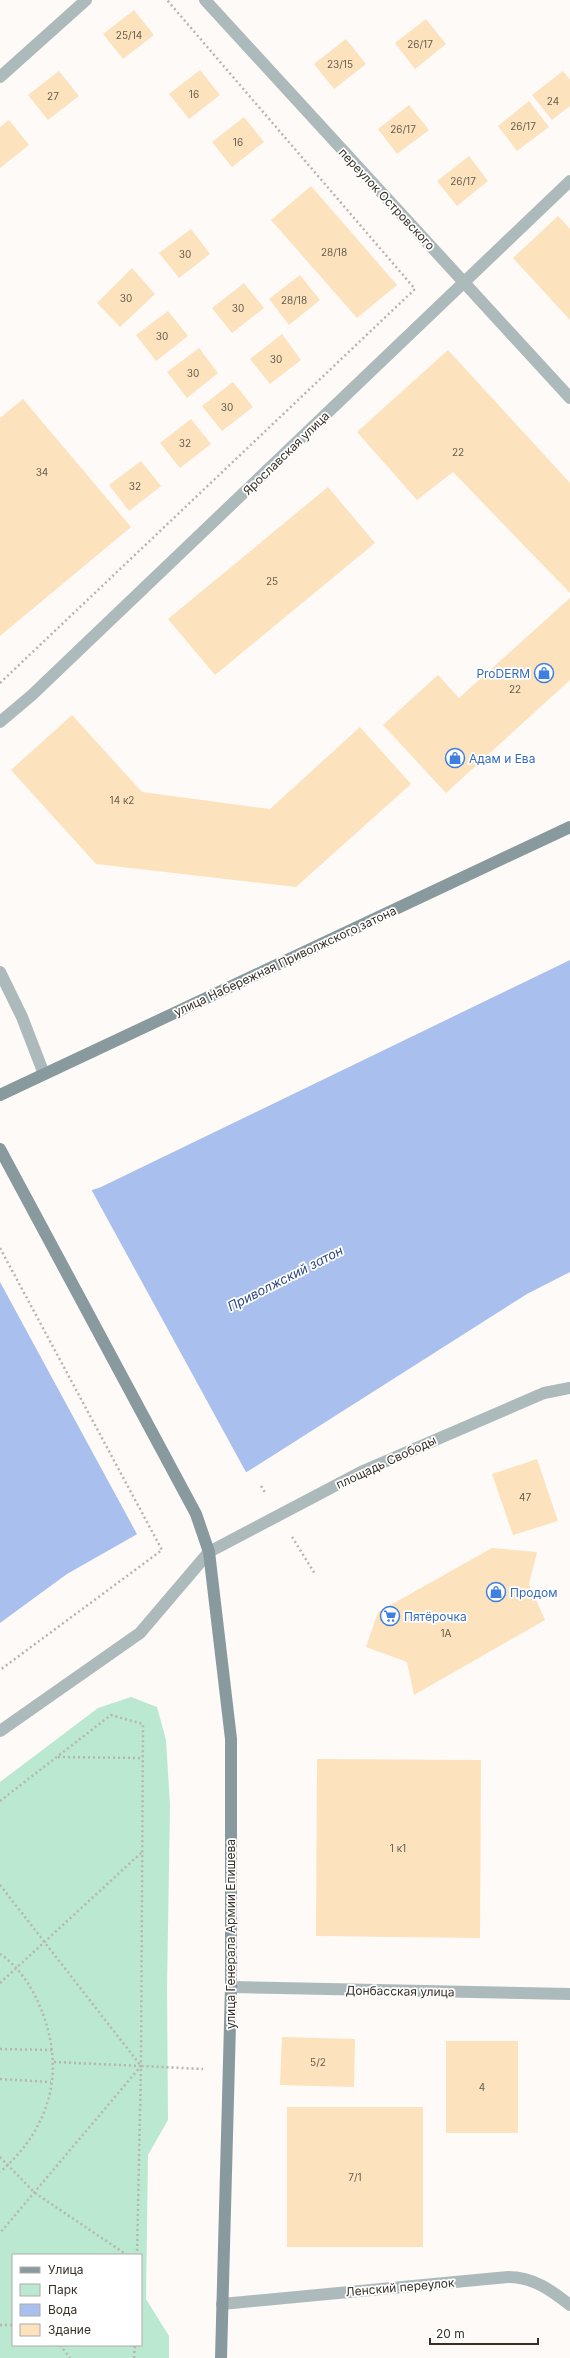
<svg xmlns="http://www.w3.org/2000/svg" width="570" height="2358" font-family="Inter,sans-serif">
<style>
.green{fill:#bae8d0;fill-rule:evenodd}
.water{fill:#a9c0ee}
.pier{fill:#fefaf7}
.building{fill:#fce2bd}
.lines{fill:none;stroke-linecap:round;stroke-linejoin:round}
.path{stroke:#b9b4af;stroke-width:2.5;stroke-dasharray:2 3;stroke-linecap:butt}
.street{stroke:#adbabc;stroke-width:12}
.secondary{stroke:#889a9d;stroke-width:12}
.labels{text-anchor:middle;dominant-baseline:central;stroke-width:3.5;stroke-linejoin:round;paint-order:stroke}
.number-label{font-size:10px;fill:#685c4d}
.street-label{font-size:12px;fill:#363028;stroke:#fff}
.shop-label{font-size:12px;fill:#366cbe;stroke:#fff;text-anchor:start}
.water-label{font-size:13px;font-style:italic;fill:#2f4982;stroke:#fff}
</style>
<rect width="100%" height="100%" fill="#fefaf7"/>
<path class="green" d="M 131,1697 L 157,1707 L 166,1740 L 170,1805 L 167,1988 L 168,2120 L 148,2155 L 146,2299 L 169,2336 L 169,2358 L 0,2358 L 0,1782 L 98,1708 ZM 13,2255 L 141,2255 L 141,2345 L 13,2345 Z"/>
<path class="water" d="M 570,960 L 570,1272 L 527,1294 L 250,1470 L 67,1574 L 0,1623 L 0,1222 L 101,1187 Z"/>
<path class="pier" d="M 91,1189 L 247,1474 L 138,1536 L 0,1282 L 0,1220 Z"/>
<path class="building" d="M 134,10 L 154,35 L 123,59 L 103,34 Z
M 426,19 L 446,44 L 415,69 L 395,43 Z
M 346,39 L 366,64 L 334,89 L 314,64 Z
M 200,70 L 220,95 L 189,119 L 169,94 Z
M 59,71 L 79,96 L 48,120 L 28,95 Z
M 563,71 L 570,80 L 570,106 L 552,120 L 532,95 Z
M 529,101 L 549,127 L 517,151 L 498,126 Z
M 409,105 L 429,130 L 397,154 L 378,129 Z
M 244,117 L 264,142 L 232,167 L 212,142 Z
M 9,120 L 29,145 L 0,168 L 0,127 Z
M 469,156 L 488,181 L 457,206 L 437,181 Z
M 311,186 L 397,285 L 357,318 L 271,220 Z
M 558,216 L 570,229 L 570,320 L 513,258 Z
M 191,229 L 210,254 L 179,278 L 159,253 Z
M 132,268 L 155,294 L 120,327 L 97,303 Z
M 300,275 L 320,300 L 289,325 L 269,299 Z
M 244,283 L 264,308 L 232,333 L 212,308 Z
M 168,311 L 188,336 L 156,361 L 136,335 Z
M 282,334 L 301,360 L 270,384 L 250,359 Z
M 199,348 L 218,373 L 187,398 L 167,372 Z
M 448,350 L 570,483 L 570,593 L 453,472 L 417,500 L 357,432 Z
M 233,382 L 253,407 L 222,431 L 202,406 Z
M 23,399 L 131,527 L 0,636 L 0,418 Z
M 191,419 L 211,444 L 180,468 L 160,443 Z
M 141,461 L 161,486 L 129,511 L 109,485 Z
M 328,487 L 375,543 L 215,675 L 168,619 Z
M 570,598 L 570,680 L 446,793 L 383,725 L 438,675 L 459,698 Z
M 72,715 L 142,792 L 270,809 L 360,727 L 411,784 L 296,887 L 96,864 L 11,770 Z
M 537,1459 L 558,1521 L 513,1535 L 492,1474 Z
M 492,1548 L 537,1552 L 529,1584 L 545,1620 L 414,1695 L 407,1662 L 366,1647 L 378,1612 Z
M 317,1759 L 481,1760 L 480,1938 L 316,1936 Z
M 282,2037 L 355,2039 L 354,2087 L 280,2085 Z
M 446,2041 L 518,2041 L 518,2133 L 446,2133 Z
M 287,2107 L 423,2107 L 423,2247 L 287,2247 Z"/>
<g class="lines">
<path class="path" d="M 0,683 L 415,289 L 167,0
M 0,1248 L 162,1550 L 0,1670
M 261,1486 L 266,1494
M 292,1537 L 315,1574
M 58,1757 L 143,1758
M 0,1801 L 111,1715 L 143,1724 L 141,2066 L 0,2233
M 0,1885 L 141,2066 L 203,2069
M 0,1954 C 16,1964 30,1984 38,2002 C 67,2066 53,2126 0,2172
M 0,1983 L 142,1852
M 0,2049 L 52,2050
M 54,2062 L 141,2066 L 137,2255
M 0,2079 L 51,2082
M 0,2157 L 35,2193 L 127,2255
M 0,2325 L 13,2325
M 60,2345 L 70,2358
M 134,2358 L 135,2345"/>
<path class="street" d="M 205,0 L 570,398
M 0,77 L 86,0
M 0,722 L 32,695 L 570,181
M 0,972 L 22,1017 L 44,1074
M 0,1731 L 140,1633 L 209,1552 L 361,1472 L 544,1393 L 570,1388
M 231,1987 L 570,1994
M 222,2304 L 508,2277 C 533,2277 551,2290 570,2305"/>
<path class="secondary" d="M 0,1095 L 570,827
M 0,1149 L 196,1514 L 209,1552 L 231,1739 L 231,1987 L 221,2358"/>
</g>
<defs>
<symbol id="shop-ring" viewBox="-11 -11 22 22"><circle r="9.5" fill="#fff" stroke="#3f7fe0" stroke-width="1.5"/><path d="M-5-2.5h2.3a2.7 3.5 0 0 1 5.4 0H5L5.5 6h-11ZM-1.5-2.5h3a1.5 2.3 0 0 0-3 0Z" fill="#3f7fe0"/></symbol>
<symbol id="supermarket-ring" viewBox="-11 -11 22 22"><circle r="9.5" fill="#fff" stroke="#3f7fe0" stroke-width="1.5"/><path d="M-6-5.5h2.5l.6 2H6L4.5 2H-2.5L-4.4-4H-6ZM-1.5 3.2a1.3 1.3 0 1 0 .1 0ZM3 3.2a1.3 1.3 0 1 0 .1 0Z" fill="#3f7fe0"/></symbol>
</defs>
<g fill-rule="evenodd">
<use href="#shop-ring" x="533" y="662" width="22" height="22"/>
<use href="#shop-ring" x="444" y="747" width="22" height="22"/>
<use href="#shop-ring" x="485" y="1581" width="22" height="22"/>
<use href="#supermarket-ring" x="379" y="1605" width="22" height="22"/>
</g>
<g class="labels">
<g class="number-label">
<text x="129" y="35">25/14</text>
<text x="420" y="44">26/17</text>
<text x="340" y="64">23/15</text>
<text x="194" y="94">16</text>
<text x="53" y="96">27</text>
<text x="553" y="101">24</text>
<text x="523" y="126">26/17</text>
<text x="403" y="129">26/17</text>
<text x="238" y="142">16</text>
<text x="463" y="181">26/17</text>
<text x="334" y="252">28/18</text>
<text x="185" y="254">30</text>
<text x="126" y="298">30</text>
<text x="294" y="300">28/18</text>
<text x="238" y="308">30</text>
<text x="162" y="336">30</text>
<text x="276" y="359">30</text>
<text x="193" y="373">30</text>
<text x="227" y="407">30</text>
<text x="185" y="443">32</text>
<text x="458" y="452">22</text>
<text x="42" y="472">34</text>
<text x="135" y="486">32</text>
<text x="272" y="581">25</text>
<text x="515" y="689">22</text>
<text x="122" y="800">14 к2</text>
<text x="525" y="1497">47</text>
<text x="446" y="1633">1А</text>
<text x="398" y="1848">1 к1</text>
<text x="318" y="2062">5/2</text>
<text x="482" y="2087">4</text>
<text x="355" y="2177">7/1</text>
</g>
<g class="street-label">
<text transform="translate(387 199) rotate(47)">переулок Островского</text>
<text transform="translate(286 453) rotate(-44)">Ярославская улица</text>
<text transform="translate(285 961) rotate(-25)">улица Набережная Приволжского затона</text>
<text transform="translate(386 1462) rotate(-25)">площадь Свободы</text>
<text transform="translate(230 1934) rotate(-90)">улица Генерала Армии Епишева</text>
<text transform="translate(400 1991) rotate(1)">Донбасская улица</text>
<text transform="translate(400 2287) rotate(-5)">Ленский переулок</text>
</g>
<g class="shop-label">
<text x="530" y="673" text-anchor="end">ProDERM</text>
<text x="469" y="758">Адам и Ева</text>
<text x="510" y="1592">Продом</text>
<text x="404" y="1616">Пятёрочка</text>
</g>
<g class="water-label">
<text transform="translate(285 1278) rotate(-27)">Приволжский затон</text>
</g>
</g>
<rect x="12" y="2254" width="130" height="92" fill="#ffffff" stroke="#afaca9"/>
<rect x="20" y="2267" width="20" height="6" fill="#889a9d" stroke="#afaca9"/>
<text x="48" y="2274" font-size="12" fill="#363028">Улица</text>
<rect x="20" y="2284" width="20" height="12" fill="#bae8d0" stroke="#afaca9"/>
<text x="48" y="2294" font-size="12" fill="#363028">Парк</text>
<rect x="20" y="2304" width="20" height="12" fill="#a9c0ee" stroke="#afaca9"/>
<text x="48" y="2314" font-size="12" fill="#363028">Вода</text>
<rect x="20" y="2324" width="20" height="12" fill="#fce2bd" stroke="#afaca9"/>
<text x="48" y="2334" font-size="12" fill="#363028">Здание</text>
<path d="M430 2338v6h108v-6" fill="none" stroke="#363028" stroke-width="2"/>
<text x="436" y="2338" font-size="12" fill="#363028" stroke="#ffffff" stroke-width="3" paint-order="stroke">20 m</text>
</svg>
